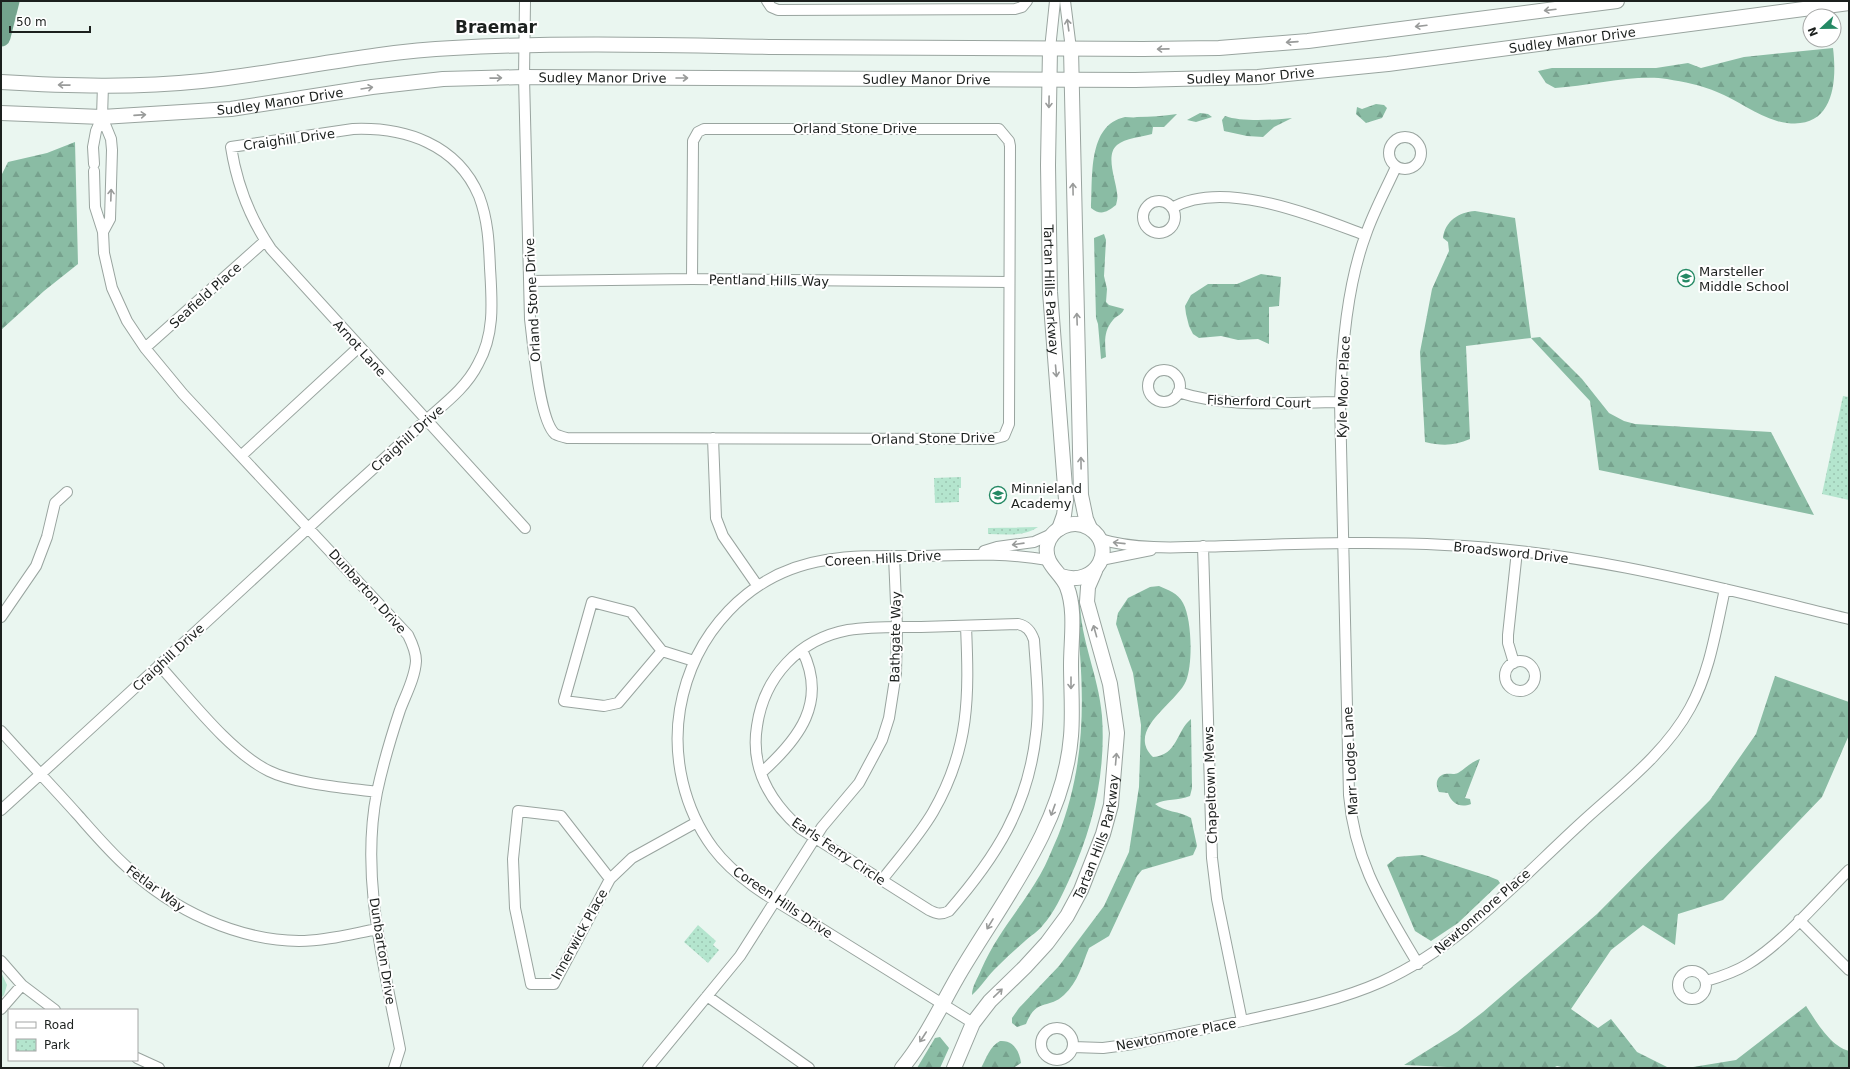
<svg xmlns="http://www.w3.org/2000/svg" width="1850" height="1069" font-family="'DejaVu Sans',sans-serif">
  <defs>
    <pattern id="forest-firs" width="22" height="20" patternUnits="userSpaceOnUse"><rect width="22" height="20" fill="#8abca4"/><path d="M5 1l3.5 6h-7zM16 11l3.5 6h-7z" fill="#76a18d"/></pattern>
    <pattern id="park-dots" width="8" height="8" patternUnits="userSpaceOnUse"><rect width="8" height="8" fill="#b4e5ce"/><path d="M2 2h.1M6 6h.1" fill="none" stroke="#9ac4b0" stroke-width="1.8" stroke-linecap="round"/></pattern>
  </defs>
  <rect width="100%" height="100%" fill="#eaf6f0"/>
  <path fill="#b4e5ce" d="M1 972 7 985 4 995 1 998Z"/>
  <path fill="url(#forest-firs)" d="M1833 48C1838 88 1831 135 1777 121 1756 115 1737 100 1717 92 1701 85 1684 82 1667 79 1635 74 1589 86 1555 88L1546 83 1538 71 1552 68H1656L1688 63 1701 68 1744 57Z
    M1376 104 1384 105 1387 108 1382 118 1366 123 1356 114 1357 107 1362 109Z
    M1200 113 1208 114 1212 117 1196 122 1187 120Z
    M1177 114 1164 127H1153L1152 134C1142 137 1125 138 1117 145 1105 155 1116 180 1117 193 1118 197 1117 201 1116 205 1107 212 1101 216 1091 208 1093 178 1087 125 1125 117 1129 117 1134 118 1137 117 1151 117 1164 116 1177 114Z
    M1225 116C1241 122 1274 120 1292 118L1274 127 1263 137 1247 136 1224 131 1222 120Z
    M75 142 78 264 44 291 1 330V176L8 162 47 153Z
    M1475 211 1515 218 1531 338 1540 337 1582 379 1609 413 1624 421 1635 424 1771 432 1814 515 1599 470 1590 401 1531 338 1466 346 1470 439C1454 446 1442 446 1425 442L1420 352 1432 289 1449 251 1448 242 1443 238C1445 221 1459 212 1475 211Z
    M1104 234 1106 240 1104 276 1107 289 1106 302 1109 305 1124 309C1122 315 1117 315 1113 320 1103 331 1105 344 1106 357L1101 359 1098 324 1096 318 1094 238Z
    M1261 274 1281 277 1279 306 1269 307V344L1258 339 1238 340 1221 336 1199 338 1193 334 1189 326 1186 314 1185 306 1191 295 1208 284H1237Z
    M1159 586C1168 590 1178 593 1183 603 1192 619 1193 664 1186 681 1177 703 1125 730 1153 757 1178 755 1176 731 1191 719L1192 788 1190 796C1178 801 1166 798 1155 804 1164 812 1180 811 1191 818L1197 846 1193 855 1142 870 1137 876 1109 936 1089 948C1082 965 1078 982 1064 995 1048 1010 1037 997 1026 1024L1017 1027 1012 1023V1018L1019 1008 1059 966 1104 906 1129 852 1139 787 1141 725 1133 673 1116 624 1118 613 1128 598 1150 587Z
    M1075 600H1080C1080 640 1099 676 1102 716 1106 773 1093 828 1069 880 1062 895 1054 913 1043 925 1038 932 1031 935 1025 941 1016 949 1007 957 998 966 988 975 982 986 972 995 972 986 978 978 981 970 997 933 1021 908 1040 875 1047 863 1052 849 1058 836 1089 757 1084 683 1075 600Z
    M1775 676 1849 702V735L1822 797 1723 900 1678 914 1675 945 1643 925 1611 950 1571 1009 1598 1028 1611 1019 1637 1052 1669 1068H1566L1557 1066 1553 1068H1469L1404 1065 1457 1032 1483 1012 1597 914 1710 800 1756 734Z
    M1480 759 1465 798 1470 799 1471 804C1460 808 1452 804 1448 793L1439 792C1435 785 1436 776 1445 774 1450 773 1453 775 1458 773 1466 768 1471 762 1480 759Z
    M1422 855 1488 876 1498 880 1500 883 1458 923 1431 941 1415 931 1387 865 1397 857Z
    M1806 1006C1816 1021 1830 1046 1849 1051V1068H1687L1736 1060Z
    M940 1037 949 1048 940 1068H917L935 1038Z
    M1000 1041C1013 1040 1019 1050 1021 1063L1013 1068H981C986 1059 990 1046 1000 1041Z"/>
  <path fill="url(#park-dots)" d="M1843 396 1849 397V500L1822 494Z
    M961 477V488H959V502L935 503 934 478Z
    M1038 527C1024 537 1005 534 988 534V528Z
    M698 925 716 941 713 945 719 950 708 963 684 942Z"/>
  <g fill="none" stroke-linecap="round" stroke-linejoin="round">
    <path stroke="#73a38d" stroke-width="19" d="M1 37 10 1"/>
    <g stroke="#99a49f" stroke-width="12">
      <path id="street" d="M525 1 524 77 530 319C533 342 539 420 555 434 559 436 563 437 567 438L993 439 1004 436 1009 424 1010 146 1009 141 999 129H704L698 132 693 141 692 279
        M767 1 771 7 778 10 1015 9 1022 7 1027 1
        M1065 1 1071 49
        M1050 49 1055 1
        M102 117 111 139 112 150 110 219 103 232
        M1389 153a16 16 0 1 1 32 0a16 16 0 1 1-32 0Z
        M94 164 93 147 96 131 102 117 103 85
        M1396 167C1386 189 1374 211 1366 234 1347 285 1342 348 1340 402L1349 795C1355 864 1384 906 1418 964
        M94 171 95 207 103 232 104 253 112 288 127 321 145 348 183 394 408 635C412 643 416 652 416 661 415 678 406 694 400 710 391 737 383 764 377 792 360 877 384 965 400 1049L394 1068
        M1143 217a16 16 0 1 1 32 0a16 16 0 1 1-32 0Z
        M1172 208C1223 178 1314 216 1365 235
        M529 281 692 279 1009 282
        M145 348 265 241
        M1148 386a16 16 0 1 1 32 0a16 16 0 1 1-32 0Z
        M1178 392C1230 409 1287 402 1340 402
        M713 438 716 518 723 536 757 585
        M242 455 359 347
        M1100 539C1139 551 1187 547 1228 546 1301 544 1373 541 1445 545 1583 551 1716 587 1849 619
        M1203 546 1212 858 1217 899 1242 1021
        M984 551 997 547 1034 542 1054 533
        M1101 560 1151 550
        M1 617 36 566 47 537 55 503 67 492
        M1018 624C1027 626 1031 631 1034 640 1036 670 1040 704 1036 734 1028 807 996 857 949 911 941 915 937 914 929 910L801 829C770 802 750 769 757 726 764 677 799 639 848 630 872 626 897 627 921 627 953 626 985 625 1018 624Z
        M662 651 618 703 604 706 564 701 592 602 631 612 662 651 694 661
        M1505 676a15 15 0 1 1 30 0a15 15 0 1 1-30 0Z
        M1514 663 1508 643V635L1517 551
        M159 665C189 698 230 752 269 771 295 784 347 788 377 792
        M1 731C26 759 52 786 77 814 93 832 109 851 127 867 173 910 236 940 299 941 325 941 351 934 377 929
        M761 773C799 739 828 702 802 650
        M1 810C116 706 230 600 345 494 372 470 398 446 425 421 444 404 466 388 478 364 495 334 492 301 490 268 489 243 488 220 479 196 457 144 405 127 353 129L231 147C237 185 249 217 271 249L525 528
        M610 879 554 984H531L515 908 513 859 518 811 561 816 610 879 632 858 697 822
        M882 880C899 858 919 836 933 812 970 748 969 696 966 626
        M1799 920 1849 970
        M1 961 22 985 55 1010
        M1678 985a14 14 0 1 1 28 0a14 14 0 1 1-28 0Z
        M1706 981C1720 977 1735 972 1748 964 1784 942 1819 900 1849 870
        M707 996 809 1068
        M1 1009 22 985
        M973 1023C923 992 872 960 822 929 785 906 740 884 713 848 684 809 672 757 680 709 693 634 748 572 826 560 856 555 887 556 917 556 963 555 1003 552 1048 560
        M1041 1044a16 16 0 1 1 32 0a16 16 0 1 1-32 0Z
        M1073 1047 1103 1048 1133 1044C1171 1036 1209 1028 1247 1020 1292 1010 1338 1001 1381 982 1459 947 1518 881 1580 824 1619 788 1665 754 1690 708 1710 672 1716 629 1725 589
        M137 1058 159 1068
        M648 1068 740 956 822 827 859 783 882 740 889 718 896 673 897 627 894 556"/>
    </g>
    <g stroke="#99a49f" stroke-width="16">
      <g id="secondary">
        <path id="s1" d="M1050 49 1048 165 1050 292 1066 500 1064 515 1059 529"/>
        <path d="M1071 49 1081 495 1086 519 1090 528"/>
        <path d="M1 82C68 86 135 88 202 81 286 72 368 52 453 48 560 42 668 45 775 47 898 48 1021 48 1143 49L1219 48 1308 41 1617 1"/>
        <path id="s2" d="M1 113 102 117 231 109 372 87 443 79 524 77 1135 80 1258 77 1388 64 1849 3"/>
        <path d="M902 1068C926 1039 942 1003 961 971 1005 897 1064 824 1071 736 1073 713 1071 688 1071 665 1071 640 1076 610 1067 587 1061 572 1044 565 1047 546 1051 528 1073 518 1089 528 1118 546 1097 588 1061 576"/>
        <path id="s3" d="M954 1068 973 1023 990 1001 1025 967 1047 943 1067 916 1081 890 1103 834 1111 805 1117 733 1110 684 1087 602 1088 587 1095 571"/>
      </g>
    </g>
    <use href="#street" stroke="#fff" stroke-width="10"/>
    <use href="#secondary" stroke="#fff" stroke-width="14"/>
  </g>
  <defs><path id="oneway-shaft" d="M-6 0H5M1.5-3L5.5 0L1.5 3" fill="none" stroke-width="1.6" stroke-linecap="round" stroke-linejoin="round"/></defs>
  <g stroke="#999b9a">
    <use href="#oneway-shaft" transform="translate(1550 10) rotate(173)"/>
    <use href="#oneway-shaft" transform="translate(1068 25) rotate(-98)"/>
    <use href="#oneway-shaft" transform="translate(1421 26) rotate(173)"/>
    <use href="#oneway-shaft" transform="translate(1292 42) rotate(176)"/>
    <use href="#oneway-shaft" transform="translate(1163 49) rotate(179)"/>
    <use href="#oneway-shaft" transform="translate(496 78) rotate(-1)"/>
    <use href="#oneway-shaft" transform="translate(682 78)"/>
    <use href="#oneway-shaft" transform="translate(64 85) rotate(-179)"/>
    <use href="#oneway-shaft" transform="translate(367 88) rotate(-9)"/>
    <use href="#oneway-shaft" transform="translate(1049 102) rotate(91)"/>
    <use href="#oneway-shaft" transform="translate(140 115) rotate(-4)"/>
    <use href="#oneway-shaft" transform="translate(1073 189) rotate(-91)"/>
    <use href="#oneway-shaft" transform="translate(111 195) rotate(-88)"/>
    <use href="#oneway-shaft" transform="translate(1077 319) rotate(-92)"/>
    <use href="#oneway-shaft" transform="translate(1056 371) rotate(85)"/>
    <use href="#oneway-shaft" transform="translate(1081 463) rotate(-91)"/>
    <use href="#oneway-shaft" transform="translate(1119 543) rotate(-174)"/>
    <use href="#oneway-shaft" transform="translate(1018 544) rotate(172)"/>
    <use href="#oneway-shaft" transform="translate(1095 631) rotate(-106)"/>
    <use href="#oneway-shaft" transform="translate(1071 683) rotate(90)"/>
    <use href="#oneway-shaft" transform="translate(1116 759) rotate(-85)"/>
    <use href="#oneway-shaft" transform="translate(1053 810) rotate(110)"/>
    <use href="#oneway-shaft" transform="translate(990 924) rotate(121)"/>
    <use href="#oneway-shaft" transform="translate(998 993) rotate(-44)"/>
    <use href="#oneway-shaft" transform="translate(923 1037) rotate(123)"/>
  </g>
  <defs>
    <g id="school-ring" transform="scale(0.9)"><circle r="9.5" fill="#fff" stroke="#248964" stroke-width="1.5"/><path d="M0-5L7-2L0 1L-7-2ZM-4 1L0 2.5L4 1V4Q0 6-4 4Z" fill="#248964"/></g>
  </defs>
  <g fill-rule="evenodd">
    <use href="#school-ring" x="1686" y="278"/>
    <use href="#school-ring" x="998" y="495"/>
  </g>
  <g text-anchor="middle" stroke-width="4" stroke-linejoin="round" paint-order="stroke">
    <g font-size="13" fill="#1c201e" stroke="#fff">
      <text dy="5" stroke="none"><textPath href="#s2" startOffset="1576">Sudley Manor Drive</textPath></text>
      <text dy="5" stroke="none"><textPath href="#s2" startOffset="1252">Sudley Manor Drive</textPath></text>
      <text dy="5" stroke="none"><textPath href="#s2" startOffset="604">Sudley Manor Drive</textPath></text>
      <text dy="5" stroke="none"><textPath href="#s2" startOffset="928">Sudley Manor Drive</textPath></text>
      <text dy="5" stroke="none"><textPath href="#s2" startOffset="280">Sudley Manor Drive</textPath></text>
      <text x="855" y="133">Orland Stone Drive</text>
      <text transform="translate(289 139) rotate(-8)" y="5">Craighill Drive</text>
      <text transform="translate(769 280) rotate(1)" y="5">Pentland Hills Way</text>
      <text dy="5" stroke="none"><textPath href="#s1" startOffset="241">Tartan Hills Parkway</textPath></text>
      <text transform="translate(205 295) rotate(-42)" y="5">Seafield Place</text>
      <text transform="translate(532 300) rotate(-93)" y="5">Orland Stone Drive</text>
      <text transform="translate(360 348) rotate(48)" y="5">Arnot Lane</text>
      <text transform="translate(1343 387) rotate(-88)" y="5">Kyle Moor Place</text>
      <text transform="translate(1259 401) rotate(2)" y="5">Fisherford Court</text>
      <text transform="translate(407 438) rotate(-42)" y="5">Craighill Drive</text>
      <text transform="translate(933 438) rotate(-1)" y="5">Orland Stone Drive</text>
      <text transform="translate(1511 552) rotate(6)" y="5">Broadsword Drive</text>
      <text transform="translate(883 558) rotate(-3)" y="5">Coreen Hills Drive</text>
      <text transform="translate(368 591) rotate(48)" y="5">Dunbarton Drive</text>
      <text transform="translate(895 637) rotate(-89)" y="5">Bathgate Way</text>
      <text transform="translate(168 657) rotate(-43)" y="5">Craighill Drive</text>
      <text transform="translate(1350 761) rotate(-93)" y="5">Marr Lodge Lane</text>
      <text transform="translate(1210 785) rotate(-92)" y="5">Chapeltown Mews</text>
      <text dy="5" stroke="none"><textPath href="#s3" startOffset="277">Tartan Hills Parkway</textPath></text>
      <text transform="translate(839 851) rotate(34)" y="5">Earls Ferry Circle</text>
      <text transform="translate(156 888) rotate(36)" y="5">Fetlar Way</text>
      <text transform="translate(783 902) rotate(34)" y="5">Coreen Hills Drive</text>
      <text transform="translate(1482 911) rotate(-41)" y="5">Newtonmore Place</text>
      <text transform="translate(579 934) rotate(-61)" y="5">Innerwick Place</text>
      <text transform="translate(383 951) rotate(81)" y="5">Dunbarton Drive</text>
      <text transform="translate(1176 1034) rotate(-11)" y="5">Newtonmore Place</text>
    </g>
    <g font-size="13" fill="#1c201e" stroke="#fff" text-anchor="start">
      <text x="1699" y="276">Marsteller<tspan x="1699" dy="15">Middle School</tspan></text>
      <text x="1011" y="493">Minnieland<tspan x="1011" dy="15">Academy</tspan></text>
    </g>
    <g font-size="17" font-weight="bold" fill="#1c201e" stroke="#fff">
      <text x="496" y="33">Braemar</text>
    </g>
  </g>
  <rect width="1850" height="1069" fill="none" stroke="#1c201e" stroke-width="4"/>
  <rect x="8" y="1009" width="130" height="52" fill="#ffffff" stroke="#a4a6a5"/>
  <rect x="16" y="1022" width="20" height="6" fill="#ffffff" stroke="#a4a6a5"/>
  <text x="44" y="1029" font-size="12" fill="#1c201e">Road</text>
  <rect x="16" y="1039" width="20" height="12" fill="url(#park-dots)" stroke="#a4a6a5"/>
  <text x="44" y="1049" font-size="12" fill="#1c201e">Park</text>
  <g transform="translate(1822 28) rotate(248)"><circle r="19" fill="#ffffff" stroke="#a4a6a5"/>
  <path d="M0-3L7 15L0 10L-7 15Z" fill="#248964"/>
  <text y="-6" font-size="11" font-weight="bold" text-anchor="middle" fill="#1c201e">N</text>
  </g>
  <path d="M10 26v6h80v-6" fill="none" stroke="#1c201e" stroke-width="2"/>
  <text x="16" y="26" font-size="12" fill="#1c201e" stroke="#ffffff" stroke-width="3" paint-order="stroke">50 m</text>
</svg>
